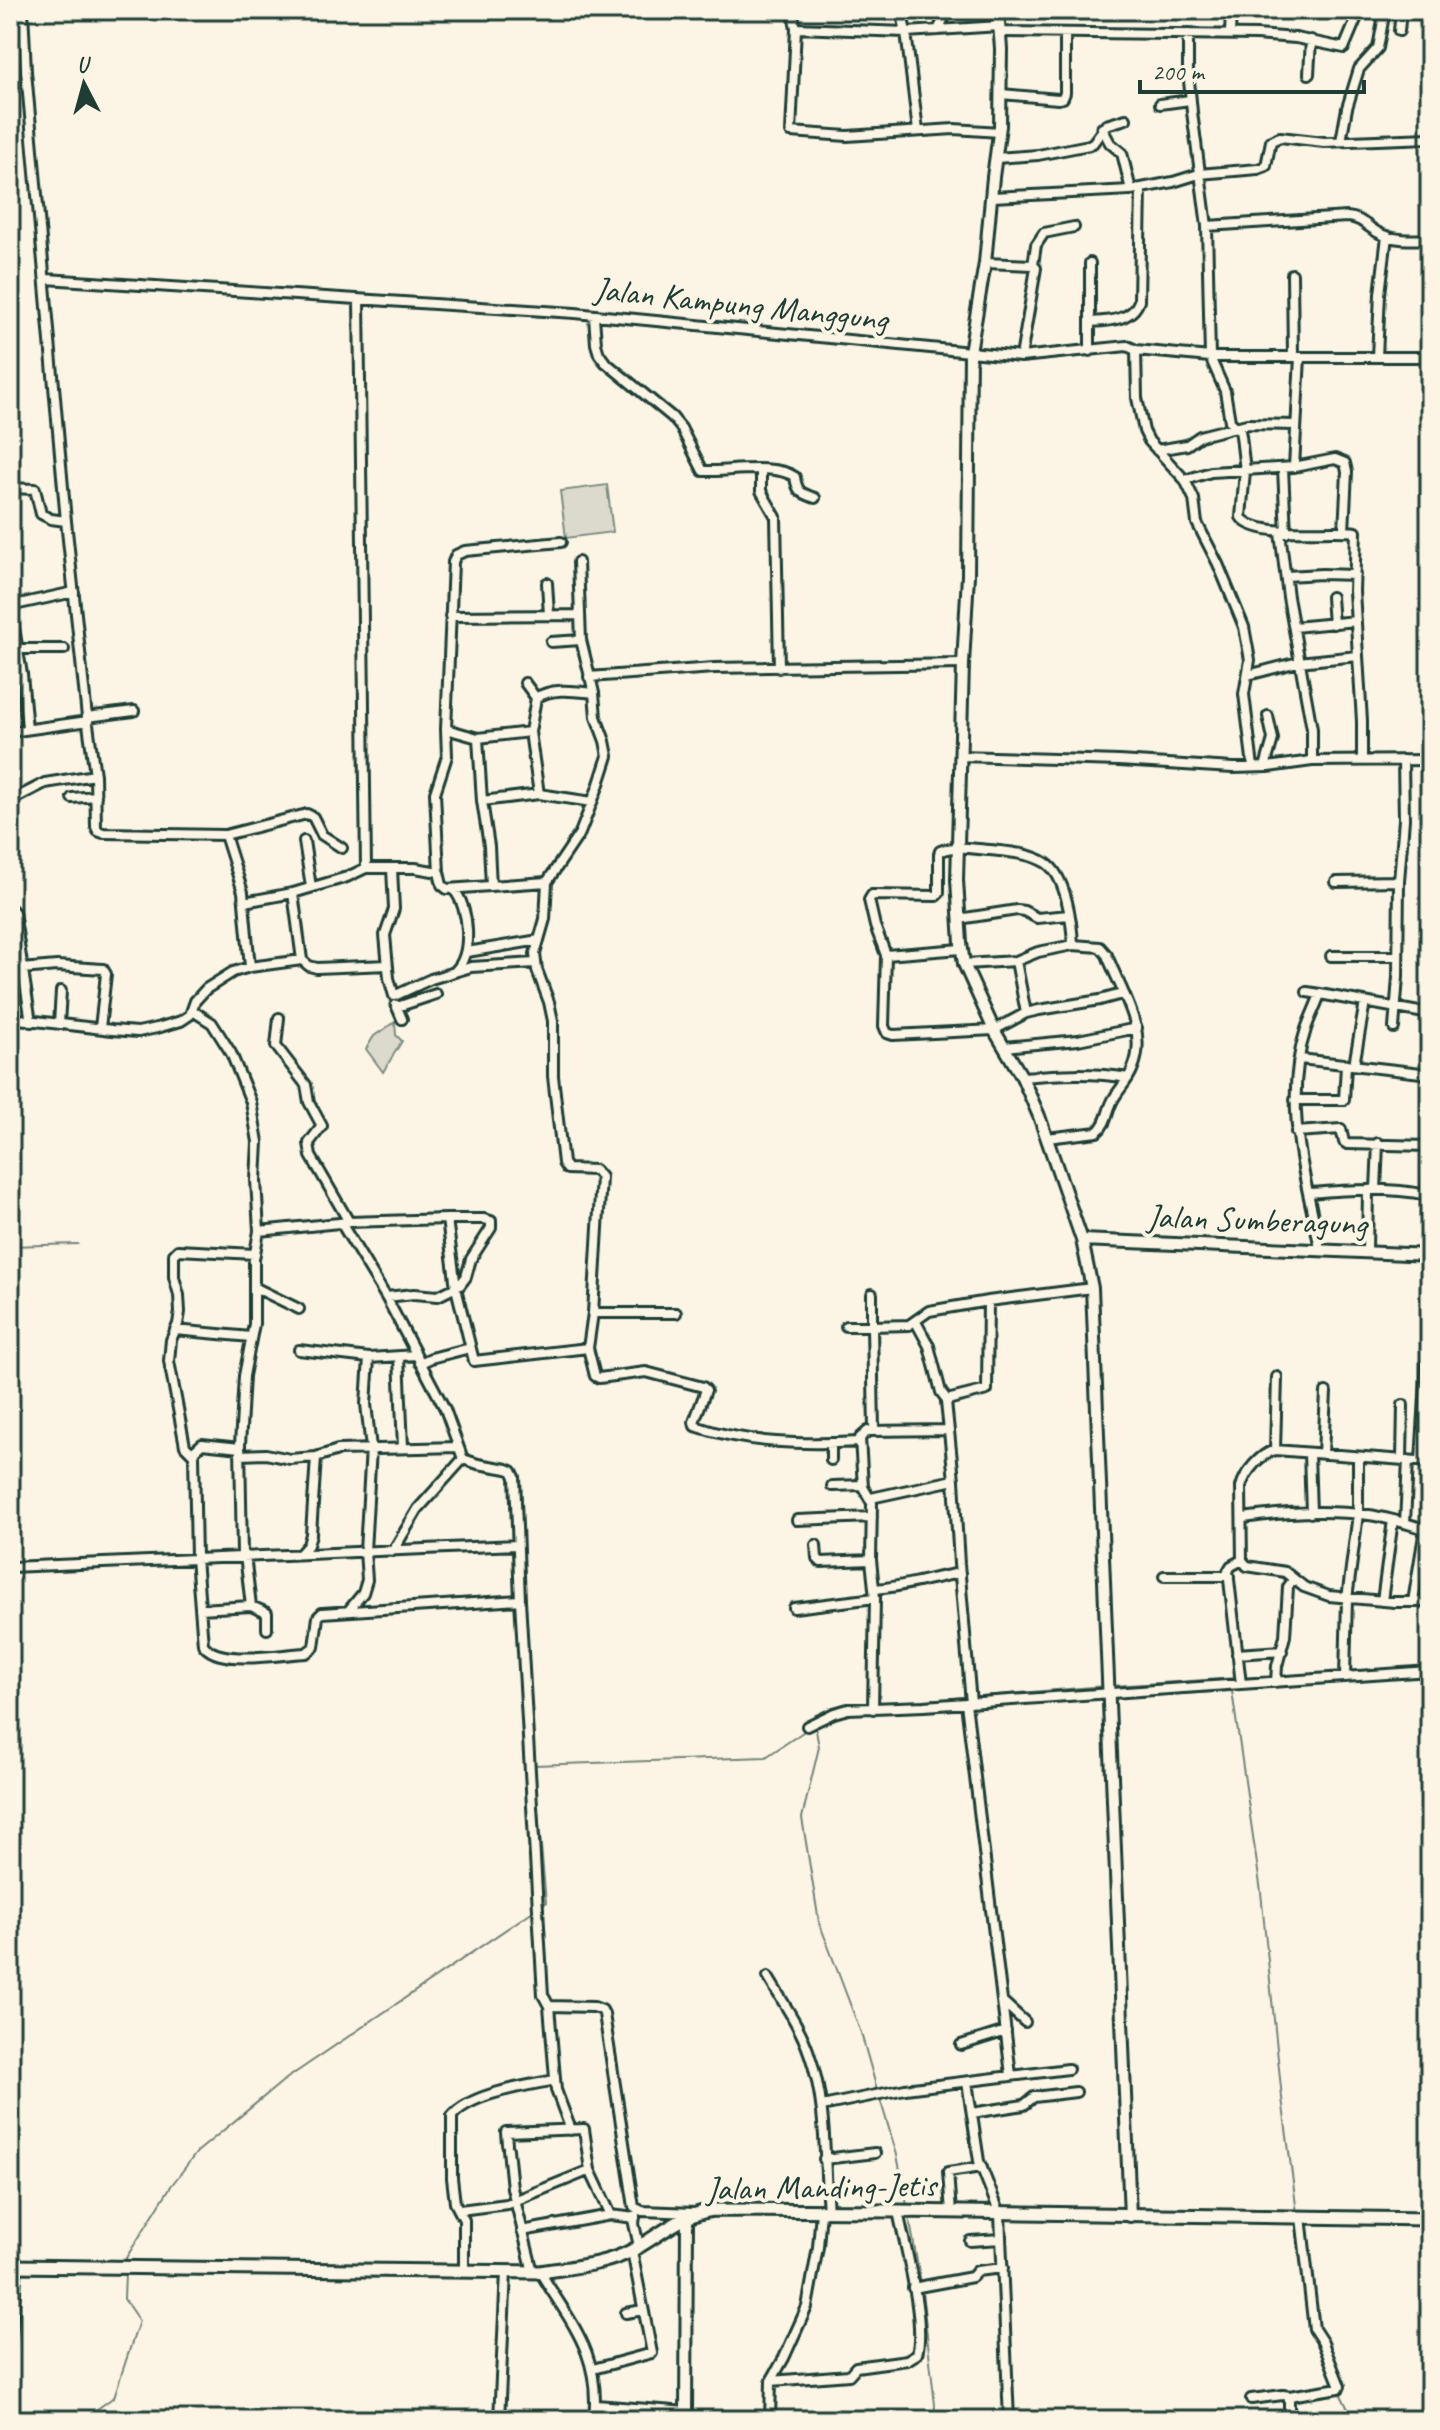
<svg xmlns="http://www.w3.org/2000/svg" width="1440" height="2430" font-family="Caveat,sans-serif">
  <rect width="100%" height="100%" fill="#fcf5e5"/>
  <filter id="ink" filterUnits="userSpaceOnUse"><feTurbulence type="fractalNoise" baseFrequency=".0125" numOctaves="2"/><feDisplacementMap in="SourceGraphic" scale="16" xChannelSelector="R" yChannelSelector="G"/><feConvolveMatrix kernelMatrix="1 2 1 2 8 2 1 2 1" color-interpolation-filters="sRGB"/></filter>
  <g filter="url(#ink)">
    <path fill="#dcdacc" stroke="#7e8c80" stroke-width="2" d="M607 485 613 532 566 538 560 491Z
      M395 1022 396 1035 402 1041 383 1072 366 1049 374 1036Z"/>
    <g fill="none" stroke-linecap="round" stroke-linejoin="round">
      <path stroke="#758479" stroke-width="2" d="M10 1246 78 1244
        M1347 1672 1421 1668
        M1279 1676 1341 1672
        M1244 1678 1273 1676
        M1112 1686 1237 1678
        M1148 1696 1232 1691 1261 1892 1282 2098 1297 2213
        M972 1697 1105 1686
        M876 1704 966 1697
        M815 1725 819 1747 802 1818 819 1922 861 2033 878 2093
        M542 1906 546 1903 534 1765 766 1757 809 1728
        M880 2099 897 2155 907 2205
        M909 2216 921 2284
        M126 2263V2258L171 2186 197 2152 283 2081 536 1909
        M922 2291 935 2405 934 2420
        M1312 2334 1332 2375
        M1339 2391 1348 2409 1349 2420
        M82 2420 114 2397 139 2321 124 2299 125 2273"/>
      <g stroke="#1f3d34" stroke-width="14">
        <path id="minor" d="M23 10 26 71 66 521 87 717 95 775 96 827 98 831 103 833 225 835 307 814 313 817 322 835 342 848
          M792 10 796 28 791 132 847 136 954 129 1000 132
          M901 10 906 32 918 131
          M1396 10 1430 15
          M796 28 906 32 1000 26
          M10 29 23 27
          M938 30 948 10
          M1399 31 1401 11
          M1001 32 1256 35 1296 38 1344 48 1360 10
          M1188 34V70L1192 112 1207 226 1210 357 1225 391 1230 421 1240 431 1241 436 1245 471 1241 517C1255 539 1331 528 1356 532L1354 591 1362 721V760
          M1230 34 1231 10
          M1309 74 1311 40
          M1001 94 1058 99 1063 98 1065 93V34
          M1160 104 1190 100
          M1102 128 1110 143 1122 153 1131 190
          M1341 141 1347 108 1359 69 1378 48 1385 10
          M996 158 1038 155 1089 145 1093 143 1106 125 1126 119
          M992 197 1131 190 1173 182 1199 174 1258 169 1266 166 1271 141 1280 137 1324 142 1430 138
          M1207 226 1347 217C1361 218 1365 225 1377 232 1392 241 1413 240 1430 239
          M985 263 1033 265 1036 268 1021 357
          M1033 265 1036 245 1044 233 1074 227
          M1292 274 1293 357
          M46 279 575 313 1021 357 1127 346 1136 350 1210 357H1430
          M359 300 366 868
          M594 316 596 344 599 354 605 362 672 417 681 428 703 471C727 472 776 463 795 477 797 492 801 493 815 498
          M1090 322V263
          M1136 350 1137 398 1144 431 1149 441 1185 480 1194 499 1197 523 1218 564 1244 627 1250 660 1244 694 1253 767
          M1090 351V322C1108 321 1132 321 1139 301L1141 188
          M1300 357 1294 467 1335 459 1345 463 1347 472 1344 531
          M1377 357 1380 294 1387 236
          M1157 450 1187 445 1200 436 1247 424 1295 425
          M1283 468 1286 533
          M761 470V491L776 517 779 668
          M1185 480 1211 472 1294 467
          M10 488 35 489 41 514 51 519 66 521
          M1280 532 1288 597 1312 729V761
          M578 562 581 640
          M1286 576 1322 574 1355 575
          M547 583 549 615
          M1331 597 1333 624
          M10 605 22 674 27 729
          M10 606 74 592
          M450 616 580 615
          M1294 627 1356 621
          M551 642 581 640 594 693 596 717 605 741 608 756 598 787 580 833 547 882 545 919 535 954 537 970 549 1002 553 1021V1076L563 1163 567 1169 595 1170 601 1177 593 1313 588 1348 595 1376 599 1378 646 1372 703 1387 706 1390 694 1422 695 1426C747 1444 804 1445 859 1442
          M18 649H64
          M1248 675 1298 662 1358 656
          M10 676 22 674
          M589 677 714 668 963 664
          M525 683 536 698
          M87 717 134 711
          M446 729 478 738 482 801
          M10 732 88 721
          M478 738 530 732
          M960 756 1119 761 1233 768 1268 767 1312 761 1430 760
          M1265 767 1273 739 1268 716
          M539 794 530 732 536 698C552 687 575 691 594 693
          M72 798 96 796
          M10 801 45 783 95 775
          M225 835 243 892 250 967
          M304 841 311 887
          M392 868 394 909 385 935 389 978 394 996 431 979 471 967 535 963
          M439 872 435 793 447 756 446 729 453 562 456 555 465 551 561 542
          M1336 882 1399 881
          M491 886 489 846 482 801 539 794 592 802
          M454 890C469 907 473 953 456 970
          M244 902 293 893 347 877 366 868H415L439 872 442 885 447 889 547 882
          M10 908 14 912 31 1022
          M959 919 1017 910 1024 911 1037 918 1069 915
          M1073 945C1072 922 1066 876 1046 863 1030 853 1008 852 990 850 973 849 957 845 940 851L939 854V893L936 896 872 895 869 900 875 926 886 955 884 1026 887 1033 893 1035 994 1030 1026 1013 1039 1010 1100 1000 1122 994
          M467 952 539 940
          M886 955 961 949
          M1331 956H1397
          M302 960 309 966 317 968 387 965
          M1016 961 1026 1013
          M964 964 1016 961 1038 952 1073 945 1100 947 1107 955C1120 990 1149 1030 1133 1068 1129 1080 1119 1089 1113 1100 1107 1111 1107 1124 1097 1132L1047 1138
          M21 969 57 966 103 969 106 974 100 1028
          M1307 992 1320 994
          M396 1005 402 1019
          M397 1007 436 994
          M193 1011 212 1023 231 1053 251 1102 258 1142 256 1180 259 1231 254 1259V1324L244 1376 240 1445 242 1555
          M10 1018 112 1030 138 1032 157 1028 181 1021 190 1015 195 1001 206 989 233 972 250 967 302 960 293 893
          M279 1018 276 1046 306 1085 309 1102 322 1126 309 1143 311 1156 349 1222
          M59 1024 61 991
          M1394 1028 1398 977 1399 881 1404 819 1403 760
          M1004 1047 1078 1040 1137 1028
          M1300 1059 1430 1074
          M1354 1065 1365 1002
          M1022 1077C1059 1074 1092 1072 1128 1078
          M1295 1100H1344L1346 1065
          M1296 1132 1341 1129 1344 1142 1347 1144 1429 1146
          M1376 1190 1378 1143
          M1309 1193C1348 1190 1388 1187 1427 1195
          M341 1223 386 1297 445 1409 463 1459 478 1464 507 1469 512 1471 515 1477 520 1600 543 1995 549 2006 594 2007 602 2010 604 2014 634 2207 642 2211 695 2213
          M259 1231 349 1222 447 1219 456 1288 474 1361 588 1348
          M1320 1248C1305 1176 1282 1102 1306 1029 1310 1017 1316 1006 1320 994L1430 1014
          M1367 1252 1368 1190
          M255 1254 178 1250 174 1254V1277L179 1295 180 1312 178 1324 171 1340 169 1361 185 1446 194 1455 196 1558 203 1644C217 1667 281 1654 306 1653L314 1647 318 1617 322 1613 520 1600
          M1425 1255 1429 1144
          M256 1288 299 1309
          M386 1297 414 1294 438 1296 460 1285 466 1277 471 1259 491 1228V1221L484 1219H447
          M593 1313H676
          M916 1322 929 1346 941 1392 947 1400
          M846 1326H872V1294
          M175 1330 251 1337
          M299 1350 369 1358 416 1355
          M399 1357 403 1447
          M420 1363 431 1358 470 1348
          M874 1430 872 1326 909 1325 929 1311 988 1301
          M831 1443V1460
          M1275 1450 1277 1377
          M193 1452 202 1444 240 1448
          M1309 1453 1311 1513
          M1323 1454 1326 1392
          M240 1455 266 1454 290 1459 316 1457 338 1450 458 1447
          M1402 1460 1403 1405
          M1421 1461 1430 1318
          M1430 1462 1275 1450C1260 1454 1245 1472 1241 1487L1242 1560 1247 1566 1285 1572 1304 1587 1329 1596 1395 1602H1430
          M832 1486 863 1485
          M871 1498 954 1480
          M1243 1518C1284 1512 1328 1510 1369 1515 1390 1518 1410 1525 1430 1530
          M797 1520 872 1517
          M1405 1523 1408 1460
          M816 1545 817 1558 821 1562 871 1560
          M393 1551 418 1509 463 1459
          M300 1554 308 1545 311 1534 316 1457
          M245 1555 251 1606 267 1613V1629
          M10 1567 517 1545
          M1164 1576H1229
          M875 1589C904 1587 931 1578 960 1573
          M1382 1601 1393 1520
          M1413 1602 1425 1529
          M794 1608 875 1598
          M200 1609 251 1606
          M349 1610 363 1593 367 1580 365 1551 371 1448 366 1404 369 1358
          M1237 1654 1282 1651
          M1345 1676 1347 1599 1358 1514V1457
          M1276 1682 1277 1666 1285 1636 1288 1587 1293 1580
          M1241 1684 1228 1571 1231 1566 1242 1560
          M966 1703 1011 2075
          M971 1703 959 1564 954 1480 946 1402 951 1399 987 1390 988 1301 1092 1288
          M873 1709 875 1598 871 1560 872 1503 863 1487 860 1438 868 1431 948 1430
          M807 1726 834 1713 848 1709 924 1706 1430 1671
          M768 1977C782 2001 800 2026 809 2053 827 2103 824 2159 828 2212
          M1002 2001 1025 2022
          M549 2006 556 2090 571 2130
          M961 2045 1006 2031
          M967 2082 979 2161 1000 2214 1009 2420
          M822 2106 905 2089 1068 2069
          M972 2113 1024 2105 1034 2097 1076 2092
          M507 2144 506 2132 584 2129 590 2170 611 2215 635 2218
          M508 2149 512 2188 533 2272
          M824 2159 875 2153
          M460 2210 507 2204 590 2170
          M951 2212 948 2172 982 2167
          M635 2216 634 2224 639 2246
          M522 2231 611 2215
          M970 2241 1001 2239
          M464 2272V2220L455 2203 452 2178V2116C471 2093 526 2086 555 2080
          M540 2272C572 2325 601 2354 594 2420
          M913 2288 972 2277 977 2271 1003 2268
          M626 2313 643 2310
          M10 2350 17 2266
          M593 2369 652 2353 632 2251
          M771 2381 849 2375 856 2367 907 2360 917 2354C926 2321 905 2247 898 2211
          M1251 2399 1283 2395 1289 2396
          M596 2405 687 2412
          M499 2420 506 2272
          M770 2420 771 2381 784 2358 807 2307 818 2247 821 2211
          M1289 2420V2396L1339 2388 1340 2386 1323 2343 1314 2329 1301 2217"/>
      </g>
      <g stroke="#1f3d34" stroke-width="16">
        <path id="tertiary" d="M998 10 1001 49 1000 126 993 177 985 263 970 352 968 575 963 664 957 880 961 943 964 964 994 1030 1022 1077 1039 1116 1082 1240 1092 1288 1130 2216
          M1082 1240 1430 1255
          M686 2420 687 2218"/>
      </g>
      <g stroke="#1f3d34" stroke-width="17">
        <path id="secondary" d="M10 2266 540 2272C571 2267 606 2265 633 2250 659 2236 682 2214 713 2210L898 2211 1430 2219"/>
      </g>
      <use href="#minor" stroke="#fcf5e5" stroke-width="8"/>
      <use href="#tertiary" stroke="#fcf5e5" stroke-width="10"/>
      <use href="#secondary" stroke="#fcf5e5" stroke-width="11"/>
    </g>
  </g>
  <g text-anchor="middle" stroke-width="8" stroke-linejoin="round" paint-order="stroke">
    <g font-size="34" fill="#1f3d34" stroke="#fcf5e5">
      <text transform="translate(741 303) rotate(6)" y="12">Jalan Kampung Manggung</text>
      <text transform="translate(1257 1219) rotate(2)" y="12">Jalan Sumberagung</text>
      <text transform="translate(821 2186) rotate(-1)" y="12">Jalan Manding-Jetis</text>
    </g>
  </g>
  <rect width="1440" height="2430" fill="none" stroke="#fcf5e5" stroke-width="40"/>
  <rect x="20" y="20" width="1400" height="2390" fill="none" stroke="#1f3d34" stroke-width="3" filter="url(#ink)"/>
  <g transform="translate(84 84) rotate(354)" stroke="#fcf5e5" stroke-width="6" paint-order="stroke">
  <path d="M0-6L14 30L0 20L-14 30Z" fill="#1f3d34"/>
  <text y="-12" font-size="22" font-weight="bold" text-anchor="middle" fill="#1f3d34">U</text>
  </g>
  <path d="M1140 80v12h224v-12" fill="none" stroke="#1f3d34" stroke-width="4"/>
  <text x="1152" y="80" font-size="24" fill="#1f3d34" stroke="#fcf5e5" stroke-width="6" paint-order="stroke">200 m</text>
</svg>
